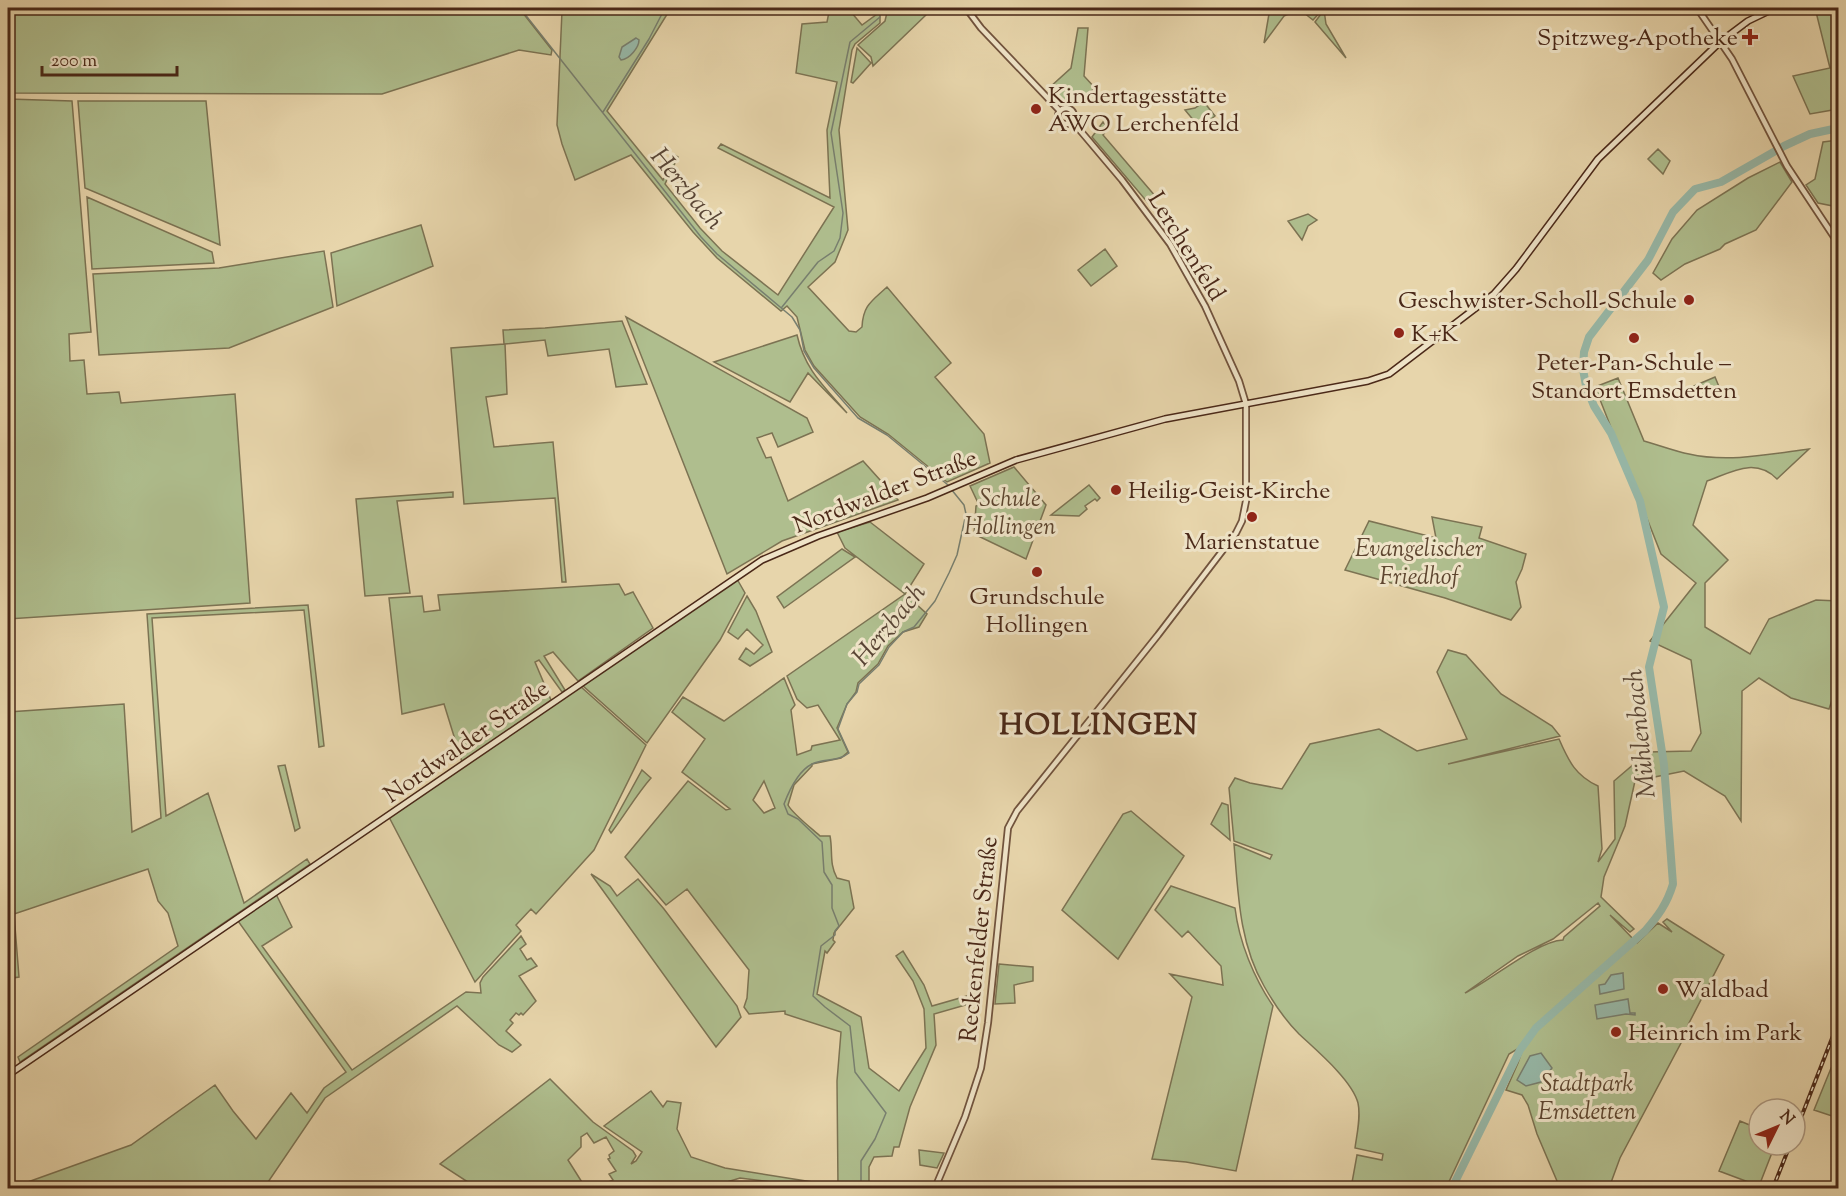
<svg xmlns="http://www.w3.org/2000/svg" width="1846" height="1196" font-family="'Sorts Mill Goudy',serif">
  <rect width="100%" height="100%" fill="#e7d5ab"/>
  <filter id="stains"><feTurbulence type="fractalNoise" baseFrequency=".00333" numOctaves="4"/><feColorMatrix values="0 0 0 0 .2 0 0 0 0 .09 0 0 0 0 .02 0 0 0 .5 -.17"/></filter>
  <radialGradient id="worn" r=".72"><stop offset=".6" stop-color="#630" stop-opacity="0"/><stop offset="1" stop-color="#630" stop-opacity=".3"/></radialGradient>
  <path fill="#afbe8e" stroke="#7c7353" stroke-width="1.5" fill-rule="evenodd" d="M8 8H519L552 50 551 55 519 50 382 94 8 93Z
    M626 8H671L607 111 663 180 675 155 678 157 665 184 700 228 722 251 778 295 834 207 718 148 721 144 830 198 827 130 837 82 796 73 802 24 827 22 829 12H851L862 25 880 12V23L855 44 852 50 839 130 848 230 835 262 808 287 849 331 856 332 862 327C863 305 872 301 887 287L951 363 935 377 984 434 990 463 947 482 888 434 860 417 814 366 805 350 797 317 787 306 781 311 717 258 693 232 631 155 575 180 562 144 557 125 562 11Z
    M888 8H914L927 14 873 66 871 57 858 45 885 21Z
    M1270 8H1324L1313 20 1299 9 1284 16 1264 43Z
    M1815 8H1838V109L1810 114 1793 76 1830 68Z
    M1324 10 1326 24 1346 58 1315 22Z
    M1078 28H1088L1084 76 1095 88 1085 96 1082 92 1076 96 1079 101H1064L1049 88 1071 68Z
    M857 48 871 63 853 83 851 82Z
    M8 99 72 101 91 332 69 334 70 361 84 360 87 394 119 392 121 403 235 394 250 603 8 619Z
    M78 101H206L220 245 85 188Z
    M1204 102 1215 116 1200 128 1185 110 1195 108Z
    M1103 122 1108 128 1103 135 1156 197 1149 204 1092 137Z
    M1838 140V207L1818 203 1806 185 1815 179 1823 142Z
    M1658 149 1670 161 1663 174 1648 159Z
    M1780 162 1792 182 1756 230 1725 244 1720 249 1685 264 1661 280 1653 273 1672 239 1697 210 1748 178Z
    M87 197 212 252 214 263 92 269Z
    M1308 214 1317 220 1308 226 1302 240 1288 221Z
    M421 225 433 266 337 306 331 253Z
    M1105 249 1117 266 1091 286 1078 270Z
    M324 251 333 307 229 348 99 355 93 274 219 268Z
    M626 317 807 418 813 432 778 447 772 433 757 438 766 458 771 457 788 501 863 461 898 500 782 541 727 574Z
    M622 321 647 384 616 387 609 349 548 356 545 340 505 344 507 394 486 397 494 447 553 442 566 582H562L555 498 464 504 451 348 504 344 503 330 545 328Z
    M797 335C805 370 824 386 847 413L808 373 790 402 714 362Z
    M1715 377 1720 389 1698 398 1694 386Z
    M1618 378 1644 441C1659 445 1674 451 1689 454 1728 463 1771 454 1809 449L1777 479C1755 457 1732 472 1707 481L1693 525 1728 560 1705 583V627L1750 654 1769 619 1816 600 1838 601V682L1829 709 1791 698 1759 678 1742 691 1741 821 1725 796 1684 771 1635 781 1625 826 1604 877 1601 897 1634 929 1630 932 1610 915 1637 943 1658 923 1672 932 1663 922 1667 919 1724 955 1688 1025 1690 1026 1620 1158 1609 1188H1560L1537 1134 1528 1105 1522 1095 1506 1090 1518 1063 1524 1045 1509 1054 1446 1188H1351L1357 1155 1382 1160 1383 1154 1355 1148C1357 1133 1361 1117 1358 1103 1352 1080 1316 1050 1299 1034 1286 1021 1273 1002 1264 986 1239 943 1238 892 1234 844L1270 859 1272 855 1234 841 1229 788 1235 778 1250 783 1282 789 1310 744 1379 729 1417 751 1467 739 1437 672 1448 650 1466 655 1501 694 1552 726 1560 736 1448 764 1559 739C1569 762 1576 776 1598 786L1602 849 1598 862 1615 839 1614 781 1648 752 1691 751 1701 733 1691 660 1650 641 1696 583 1661 554 1595 387ZM1598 903 1600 906 1564 937 1563 940C1537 941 1490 981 1465 993L1518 956 1553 939Z
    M1014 467 1046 505 1026 559 974 534 976 506 979 505 970 486Z
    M1089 485 1100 498 1097 501 1095 499 1085 506 1087 509 1079 516 1051 515Z
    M453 492V497L397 501 410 593 365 596 356 499Z
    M1432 517 1482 527 1479 538 1526 554 1522 569 1516 582 1521 607 1511 620 1445 598 1345 570 1369 521 1436 538Z
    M870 522 924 564 905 594 927 614 919 627 903 632 888 646 878 664 858 683 856 692 847 704 837 728 848 752 841 758 812 764V766L794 785 788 805C792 813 811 828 820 836H830C833 851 829 864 837 878L849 881 854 908 834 933 833 940 835 942 827 953 825 951 817 994 861 1017 869 1068 899 1091 926 1048 924 1009 913 981 896 956 903 951 924 985 932 1006 967 996 969 1004 934 1014 936 1045 910 1107 899 1147H894L892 1156 874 1157 869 1167V1188H817L740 1178 707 1188H600L599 1186 613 1180 609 1174 616 1171 608 1159 610 1158 609 1155 614 1151 606 1137 594 1143 587 1133 581 1137V1147L568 1160 585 1187 583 1188H477L440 1164 550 1079 593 1122 633 1151 636 1156 631 1164 636 1161 642 1152 604 1126 651 1091 663 1107 667 1101 681 1103 677 1129 691 1157 725 1168 838 1186 837 1081 841 1032 785 1014V1011L749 1014 744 1007 747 998 749 970 687 889 666 905 625 857 688 781 726 810 730 809 682 772 705 739 672 712 683 697 724 721 784 678 795 705 791 710 797 755 811 750 812 746 840 740 818 705 807 708 797 699 787 676 905 594 845 548 837 532ZM764 781 775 808 764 813 753 800Z
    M842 549 855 557 784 608 777 597Z
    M737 579 745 593 720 640 647 743 582 685Z
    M619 584 625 595 633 592 653 628 578 681 553 652 544 656 565 690 562 692 539 660 535 662 551 700 462 762 444 704 402 714 389 598 422 596 424 612 440 610 438 595Z
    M747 596 756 611 772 652 750 666 739 659 746 648 754 654 763 645 747 629 738 639 728 632Z
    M308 605 324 746 319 747 304 610 152 618 166 816 208 793 244 903 307 859 310 864 20 1062 18 1057 178 946 168 913 158 901 148 869 14 914 19 977 13 978V982H8V712L124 704 132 832 161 818 147 614Z
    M580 686 646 745 594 850 536 914 531 909 516 925 521 931 475 982 389 817Z
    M285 765 300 828 295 831 278 766Z
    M642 770 651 778C636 795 625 815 611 833L609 830Z
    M1222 803 1228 805 1230 840 1211 824Z
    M1131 811 1184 856 1118 959 1062 910 1123 814Z
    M591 874 610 886 617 896 638 879 664 909 737 1006 741 1017 716 1047Z
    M1171 886 1235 908C1239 942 1254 978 1273 1006L1236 1171 1186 1162 1152 1159 1192 997 1170 974 1223 985 1221 966 1188 931 1182 937 1155 910Z
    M276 894 292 927 262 946 352 1070 466 992 481 993 480 983 483 977 521 936 526 944 520 949 527 960 531 958 537 966 519 976 536 1001 523 1015 521 1013 519 1015 516 1013 510 1020 513 1023 506 1031 521 1045 512 1052 499 1045 457 1006 325 1098 264 1188H11L131 1145 215 1085 233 1111 256 1139 291 1093 307 1113 324 1088 346 1072 238 921Z
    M999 964 1033 967V981L1014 985 1015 1003 995 1004Z
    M1838 1051V1118L1814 1110Z
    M1759 1109V1145H1775L1759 1186 1719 1171 1740 1121 1752 1126Z
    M919 1150 944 1153 937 1168 920 1165Z"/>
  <path fill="#97b9a9" stroke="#787f6f" stroke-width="1.5" d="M636 38 639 40C639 47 630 59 621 60L619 57 622 47Z
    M1623 973 1624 989 1600 994 1599 985 1605 984 1611 975Z
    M1628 999 1630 1013H1635V1015L1626 1014 1597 1019 1595 1005Z
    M1541 1053 1552 1068 1541 1082 1526 1086 1517 1080 1530 1056Z"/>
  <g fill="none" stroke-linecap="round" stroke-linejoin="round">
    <path stroke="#787f6f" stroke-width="1.5" d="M520 8 701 237 717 254 792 317 800 330 804 351 814 368 858 418 887 435 948 485
      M603 112 649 39 665 8
      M782 307 818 262 834 251 840 238 843 213 831 133 850 42 880 17
      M861 1188V1161L875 1139 886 1113 855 1072 850 1026 825 1007 813 996 821 946 835 935V931L839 926 832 908V885L824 872 822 842 798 819 788 814 784 804C789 791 798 771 812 764 824 758 838 762 849 753L838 729 847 704 857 692 859 684 879 665 889 647 903 632 914 627 935 601 949 573 957 555 966 514 964 505 951 489"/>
    <path stroke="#97b9a9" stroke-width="8" d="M1452 1188 1520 1050 1536 1028 1645 931C1658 916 1667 904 1673 884L1664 765 1649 667 1664 607 1640 501 1611 433 1594 406 1586 386 1583 369 1584 352 1589 337 1648 260 1673 212 1695 189 1721 182 1784 146 1810 134 1838 128"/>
    <g stroke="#71533d" stroke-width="8">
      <path id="tertiary" d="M966 8 981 28 1060 111
        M1697 8 1732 59 1787 166 1838 243
        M1058 116a8 8 0 1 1 16 0a8 8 0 1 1-16 0Z
        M935 1188 965 1117 981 1068 988 1023 1008 828 1017 811 1158 635 1236 533 1242 521 1246 501V404L1239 381 1205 306 1170 244 1122 180 1073 122"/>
    </g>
    <g stroke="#4a2818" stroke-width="8">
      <path id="secondary" d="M8 1075 762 560 818 536 927 498 1016 460 1165 419 1368 381 1389 374 1494 294 1516 269 1598 159 1720 42 1748 21 1775 8"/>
    </g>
    <use href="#tertiary" stroke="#efe4c8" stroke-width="4.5"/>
    <use href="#secondary" stroke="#efe4c8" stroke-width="5"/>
    <g stroke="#4a2818" stroke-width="4">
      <path id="rail" d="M1795 1133 1838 1023
        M1773 1188 1790 1145"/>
    </g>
    <use href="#rail" stroke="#efe4c8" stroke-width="1.5" stroke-dasharray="4.5" stroke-linecap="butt"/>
  </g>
  <g fill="#8f2418" stroke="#efe4c8" stroke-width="2">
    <path d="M1747 28h6v6h6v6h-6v6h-6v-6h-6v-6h6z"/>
    <circle cx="1036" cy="109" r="6"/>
    <circle cx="1689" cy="300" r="6"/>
    <circle cx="1399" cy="333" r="6"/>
    <circle cx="1634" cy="338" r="6"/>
    <circle cx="1116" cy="490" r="6"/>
    <circle cx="1252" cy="517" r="6"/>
    <circle cx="1037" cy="572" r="6"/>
    <circle cx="1663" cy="989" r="6"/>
    <circle cx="1616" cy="1032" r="6"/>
  </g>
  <g text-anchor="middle" stroke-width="6" stroke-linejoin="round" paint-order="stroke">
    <g font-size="24" fill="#4a2818" stroke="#efe4c8" text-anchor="start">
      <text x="1738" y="45" text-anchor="end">Spitzweg-Apotheke</text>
      <text x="1048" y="103">Kindertagesstätte<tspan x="1048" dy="28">AWO Lerchenfeld</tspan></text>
      <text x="1677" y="308" text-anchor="end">Geschwister-Scholl-Schule</text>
      <text x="1411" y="341">K+K</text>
      <text x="1634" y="370" text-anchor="middle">Peter-Pan-Schule –<tspan x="1634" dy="28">Standort Emsdetten</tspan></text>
      <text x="1128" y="498">Heilig-Geist-Kirche</text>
      <text x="1252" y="549" text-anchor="middle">Marienstatue</text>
      <text x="1037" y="604" text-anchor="middle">Grundschule<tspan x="1037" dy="28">Hollingen</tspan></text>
      <text x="1675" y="997">Waldbad</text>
      <text x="1628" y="1040">Heinrich im Park</text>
    </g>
    <g font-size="24" fill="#4a2818" stroke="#efe4c8">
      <text transform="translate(1187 246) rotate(58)" y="8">Lerchenfeld</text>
      <text transform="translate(885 491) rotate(-21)" y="8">Nordwalder Straße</text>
      <text transform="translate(466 741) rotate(-35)" y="8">Nordwalder Straße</text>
      <text transform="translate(978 939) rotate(-84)" y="8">Reckenfelder Straße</text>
    </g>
    <g font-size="24" font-style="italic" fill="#5e4630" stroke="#efe4c8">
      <text x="1010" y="506">Schule<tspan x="1010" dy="28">Hollingen</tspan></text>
      <text x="1419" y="556">Evangelischer<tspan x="1419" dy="28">Friedhof</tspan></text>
      <text x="1587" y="1091">Stadtpark<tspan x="1587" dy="28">Emsdetten</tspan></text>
    </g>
    <g font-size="26" font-style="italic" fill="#594535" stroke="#efe4c8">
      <text transform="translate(688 188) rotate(50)" y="9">Herzbach</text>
      <text transform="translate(888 624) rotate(-50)" y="9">Herzbach</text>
      <text transform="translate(1639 734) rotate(-96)" y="9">Mühlenbach</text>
    </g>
    <g font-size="30" font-weight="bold" letter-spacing="1.5" fill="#4a2818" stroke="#efe4c8">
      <text x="1099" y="734">HOLLINGEN</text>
    </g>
  </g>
  <rect width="1846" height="1196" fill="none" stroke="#e7d5ab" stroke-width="30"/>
  <rect x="9" y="9" width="1828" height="1178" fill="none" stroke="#4a2818" stroke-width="3"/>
  <rect x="15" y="15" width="1816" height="1166" fill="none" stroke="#4a2818" stroke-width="1.5"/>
  <g transform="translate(1777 1127) rotate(47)"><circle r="28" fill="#efe4c8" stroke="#ad9982" stroke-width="1.5"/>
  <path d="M0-4.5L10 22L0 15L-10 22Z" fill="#8f2418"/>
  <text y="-9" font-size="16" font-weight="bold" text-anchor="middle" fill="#4a2818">N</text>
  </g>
  <path d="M42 66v9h135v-9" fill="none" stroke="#4a2818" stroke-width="3"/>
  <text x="51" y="66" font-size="18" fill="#4a2818" stroke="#efe4c8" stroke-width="4.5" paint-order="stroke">200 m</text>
  <rect width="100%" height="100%" filter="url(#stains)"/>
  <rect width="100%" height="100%" fill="url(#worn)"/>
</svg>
